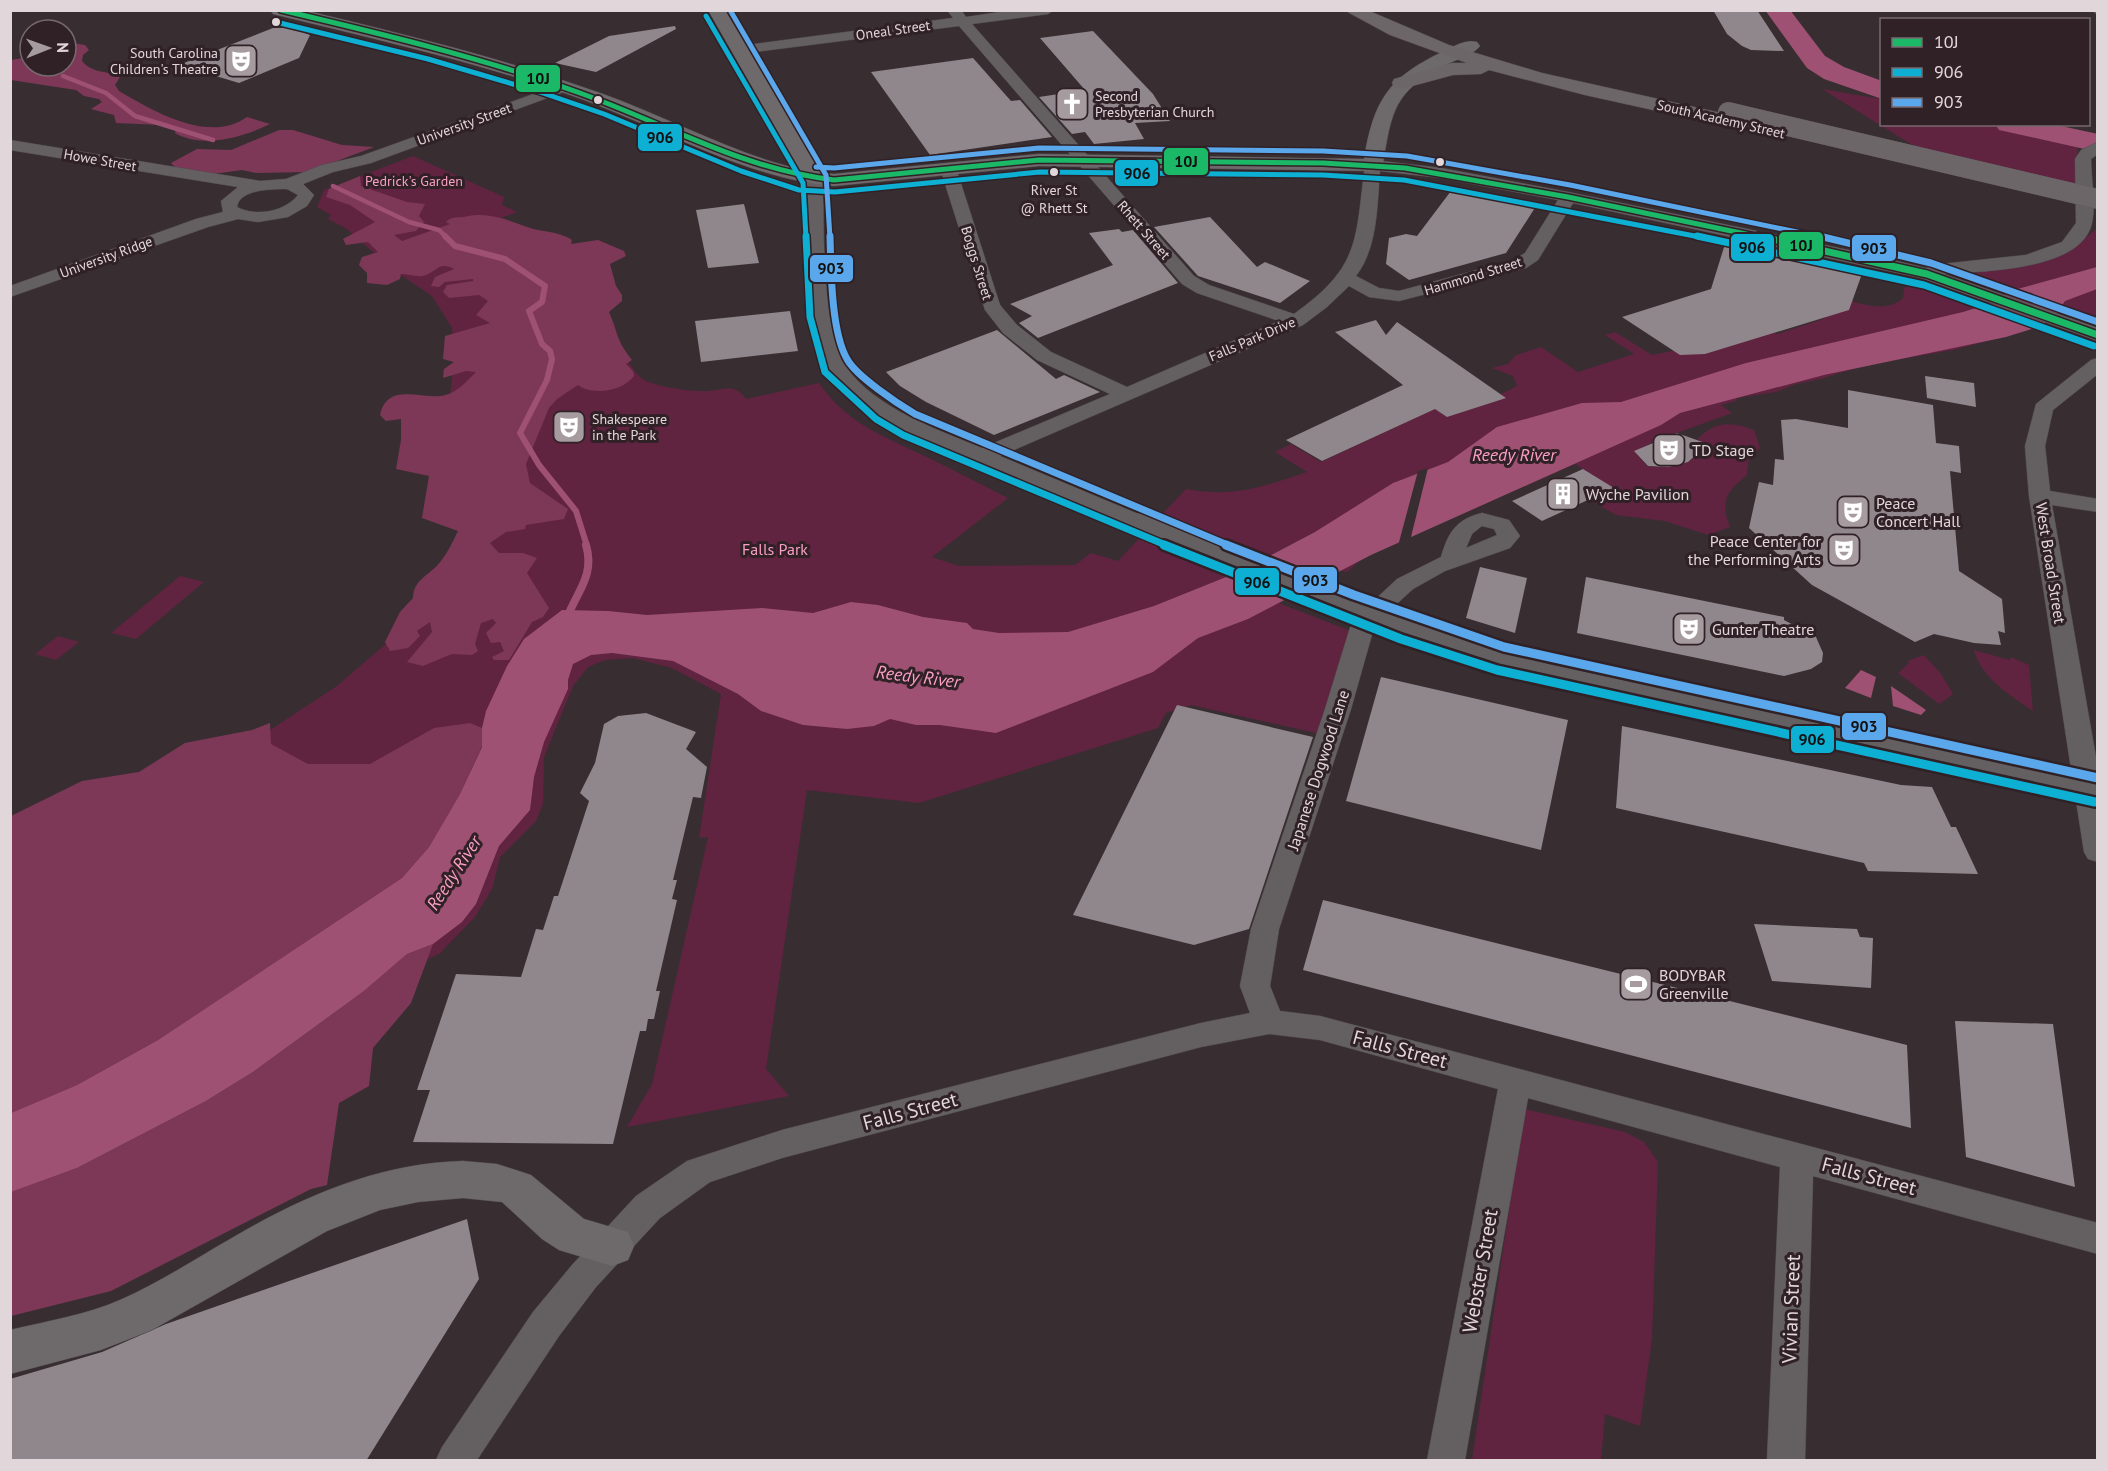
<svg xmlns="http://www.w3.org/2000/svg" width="2108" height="1471" font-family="'PT Sans',sans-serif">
  <rect width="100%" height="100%" fill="#382e32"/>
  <path fill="#602340" d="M1822 89 1881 99 1882 124 1988 125 2078 146 2075 187 1932 153 1909 143Z
    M413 156 504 197 502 205 517 212 498 219 614 323C618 341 626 363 640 377 651 387 693 392 709 391 725 390 734 383 746 399L819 383C848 425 886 437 929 458 955 471 981 484 1008 498L932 557 959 566 1075 565 1091 553 1118 561 1186 489C1235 498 1261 487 1307 472L1275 452 1291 444 1321 462 1417 417 1395 395H1499L1517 386 1513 376 1492 368 1508 364 1516 355 1541 347 1578 372 1634 354 1605 335 1615 332 1652 355 1771 331 1777 334 1823 319 1851 301C1867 306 1890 311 1903 298L1904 288 1914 283 2036 328 1953 350 1865 365 1821 379 1796 384 1776 392 1737 398 1736 401 1721 405 1732 413 1652 442 1636 453 1647 466C1667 468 1691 468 1701 448L1697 440C1713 421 1732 421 1754 430L1760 448 1749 458 1747 475C1726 492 1720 501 1730 527L1708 535 1665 521 1616 515 1591 501 1614 489 1575 464 1364 557 1347 572 1338 569 1268 599 1351 631 1325 735 1191 705 1166 713 1158 728 919 803 807 790 766 1069 789 1096 627 1127 652 1084 708 837 699 838 721 694 672 668 633 658 605 660 588 667 573 686 544 757 543 804 536 821 500 857 492 889 475 917 439 954 403 971 11 1205 10 901 337 686 433 603 483 518 448 420 454 354 452 328 432 296 392 269 347 229 328 219 331 215 317 207 324 190Z
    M2097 228V322L1966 275 2070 251Z
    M180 576 204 582 136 639 111 633Z
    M58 636 79 642 56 660 35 654Z
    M1974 650 2010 660 2011 657 2029 665 2033 711C2011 696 1981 678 1974 650Z
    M1924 655 1941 674 1953 694 1939 704 1898 673 1909 663 1907 661Z
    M1524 1109 1625 1132 1644 1142 1658 1162 1652 1339 1640 1426 1605 1414 1601 1460H1472Z"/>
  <path fill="#7e3857" d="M66 42 85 45 89 50 83 55 82 61C93 74 106 70 120 77L115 85 119 91C155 112 209 144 247 117L270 124C244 137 202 149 175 133L176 128 162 125 116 123 114 115 91 109 102 102 99 99 84 96 76 90 11 80V60L30 57V66H66Z
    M279 130H293L342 145 374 147 308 172 256 173 242 170 213 174 176 168 171 163 197 149 231 150Z
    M360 176 361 186 407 202 425 204 419 216 424 222 416 231 394 235 402 241 450 224 446 222C452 216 456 218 463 217 487 211 505 219 527 227 541 232 559 231 572 240L571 244 598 240 624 251 626 256 610 264 616 286 622 295V301L609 312C618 333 616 340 632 360L626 364 633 371 634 376C623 391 593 396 578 385L557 399 549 408 526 464 530 483 568 509 564 519 526 525 525 529 506 532 490 543 499 553H523L537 558 527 573 549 608 543 617 532 622 509 660H494L492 657 504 651 500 642 491 643 486 633 496 623 493 619 481 623 475 644 478 651 472 655 452 654 423 666 407 662 432 632 430 622 417 631 420 636 408 648 390 651 385 642 400 612 413 598C413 579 432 574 441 561 448 552 453 541 458 531L422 518 429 476 396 469 401 440V419L386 421 380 415C387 383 418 398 440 396 455 395 466 382 476 372L466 371 443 378 444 369 454 362 443 359 445 336 490 323 476 315 488 301 479 295 449 298 443 292 447 285 473 281V279L445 282 439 287 431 286 435 277 454 269C438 260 436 274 422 276 416 277 407 274 401 274L400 279 387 285 367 283V273L359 265 362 257 378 252 368 242 346 245 343 239 375 222 350 205 326 197 329 189Z
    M270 723 271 744 308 764H370L434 728 470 723 482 728V746L460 794 429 847 402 878 158 1040 77 1085 11 1113V816L82 781 139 772 185 743 252 730Z
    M433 944 411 1003 373 1048 369 1086 339 1103 327 1185 311 1189 111 1291 11 1316V1192L77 1168 206 1101 253 1072 364 991 407 954Z"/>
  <path fill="#9e5173" d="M2097 267V289L2065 301 2056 314 2041 326 2006 337 1824 375 1680 413 1661 425 1371 555 1248 619 1198 638 1153 672 996 733 940 725H916L890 719 874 726 847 729 803 725 761 711 738 694 673 661 612 653 591 655 573 664 568 680V689L544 742 534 777 530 810 499 846 476 904 462 922 433 944 407 954 364 991 253 1072 206 1101 77 1168 11 1192V1113L77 1085 158 1040 402 878 429 847 460 794 482 747V728L486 711 507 666 524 639 562 610 608 611 647 615 762 608 813 613 851 602 878 605 923 617 967 623 973 629 999 633 1068 632 1154 606 1241 571 1315 532 1393 483 1448 462 1497 427 1582 403 1621 402 1746 363 1963 312 1992 303 2010 291Z
    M1861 670 1876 677 1871 698 1845 688Z
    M1891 686 1926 710 1921 715 1893 706Z"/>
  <path fill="#382e32" d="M1428 468 1410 541 1398 546 1418 471Z"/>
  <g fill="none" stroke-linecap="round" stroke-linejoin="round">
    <path stroke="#9e5173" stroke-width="4.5" d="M63 76 106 93 135 116 213 140
      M333 186 409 222 439 230 447 238"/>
    <path stroke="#9e5173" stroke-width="6" d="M445 236 455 246 505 259 545 286 542 302 529 311 542 344 550 351 552 359 547 380 520 433 539 465 576 511 587 546"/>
    <path stroke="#9e5173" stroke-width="8" d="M567 618C577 591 595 576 586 545"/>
    <path fill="#9e5173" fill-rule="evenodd" d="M1765 10H1790L1825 56 1844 67 1882 81V99L1824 79 1807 68Z
      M1995 124H2052L2098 134V152L1999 130Z"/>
  </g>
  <path fill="#8f878b" d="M1713 10H1757L1784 51 1751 50 1742 46 1727 34Z
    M675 26 676 29 596 72 555 63 609 36Z
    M273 28H291L310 35 299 58 239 83 179 65Z
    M1093 31 1153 94 1170 121 1135 123 1144 139 1094 144 1085 132 1072 134 1039 97 1085 90 1040 38Z
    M973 58 1011 101 1020 100 1052 137 930 155 871 72Z
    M1454 187 1538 203 1506 253 1409 280 1386 264 1389 238 1406 234 1417 236Z
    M744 204 759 263 708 268 696 210Z
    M1210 217 1257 267 1265 262 1310 281 1280 303 1198 276 1154 227Z
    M1119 229 1122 232 1133 230 1178 283 1038 338 1019 323 1032 316 1010 304 1113 265 1089 233Z
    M1725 244 1863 271 1849 310 1705 354 1680 355 1622 317 1711 289Z
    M790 311 798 351 701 362 695 321Z
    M1376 320 1386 335 1397 322 1506 398 1447 417 1435 409 1322 461 1286 440 1403 385 1335 332Z
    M997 330 1056 379 1064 375 1100 392 994 435 926 402 900 386 886 372Z
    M1925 376 1974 383 1976 407 1927 398Z
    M1848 390 1933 405 1936 443 1959 446 1961 473 1950 471 1959 571 2002 599 2005 633 1998 631 2001 645 1974 643 1934 634 1915 642 1812 585 1749 528 1759 482 1773 485 1775 459 1784 460 1781 420 1796 419 1848 428Z
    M1677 433 1708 444 1688 462 1669 467 1648 466 1634 451Z
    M1583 469 1614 488 1542 521 1512 501Z
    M1480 567 1527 578 1515 633 1466 618Z
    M1586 577 1784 617V620L1816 637 1823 653 1822 662 1811 669 1784 676 1577 633Z
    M1381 677 1568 720 1541 850 1346 801Z
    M1177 705 1313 737 1249 929 1194 945 1073 915Z
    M646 713 696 732 686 749 707 767 701 798 693 797 673 880H677L672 899 677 900 656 991H660L654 1019H648L646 1031H640L613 1144 413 1142 430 1090H417L456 974 521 977 536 929 543 930 554 896H558L589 801 580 793 595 763 604 724 618 716Z
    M1622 726 1901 785 1932 787 1951 827H1956L1978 874 1868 871 1864 863 1616 808Z
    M1323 900 1907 1045 1911 1128 1303 970Z
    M1754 924 1857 929 1860 937 1873 938 1871 988 1772 981Z
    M1955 1021 2053 1024 2075 1187 1966 1157Z
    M467 1219 479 1279 366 1461H10V1379L102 1352 166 1324Z"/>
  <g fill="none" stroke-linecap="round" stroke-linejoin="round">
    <g stroke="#524a4d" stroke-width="1">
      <path id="minor" d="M947 10H961L966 17 1013 10H1054L1048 14 972 24 1194 276 1209 285 1294 314C1361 266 1355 241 1365 165L1373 160 1441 168 1568 192 1863 253 1926 268 1941 264 2026 255 2062 242 2076 223 2075 159 2081 150 2098 142V154L2091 159C2091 179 2096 204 2092 223 2082 271 1982 271 1944 274L2098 328V341L1921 278 1573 203 1538 260 1526 268 1399 301 1369 297 1349 286 1327 307 1303 325 1000 456 1148 518 1151 523 1148 528H1132C1089 509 1045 491 1002 472 946 448 841 416 820 352 803 301 807 232 807 179L815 174 823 179C824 225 821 331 846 367 875 408 938 430 982 448L1110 394 1037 360 1003 333 985 310 940 168 948 163 956 168 1000 305 1017 325 1051 352 1127 387 1279 321 1197 293 1182 284 959 26 739 54 732 50 739 46 953 18ZM1380 171 1441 178 1558 200 1525 253 1514 260 1399 291 1379 288 1356 276C1378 247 1377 206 1380 171Z
        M2091 10H2098V15Z
        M564 83 569 84 571 87 569 90 371 163 333 172 303 184 314 195 307 206 288 217 258 222 238 219 208 227 10 297V286L196 219 223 212 221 201 238 187 10 150V140L260 181 286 179 322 165 361 156ZM287 189 298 195C285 212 255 217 237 207 239 189 273 189 287 189Z
        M2098 358V374L2053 410 2045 446 2050 491 2098 499V512L2052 505 2098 769V862L2088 859 2084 852 2075 794 1545 679 1397 633 1393 628 1397 623 1405 620 1548 664 2072 775 2029 496 2025 446 2036 404 2091 360Z
        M1482 513 1509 520 1520 536 1510 548 1445 571 1413 589 1375 624 1351 709 1279 929 1270 986 1280 1011 1320 1016 2098 1223V1254L1813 1176 1805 1460H1767L1780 1167 1528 1098 1465 1460H1427L1498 1089 1320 1040 1269 1034 1201 1047 782 1158 710 1182 660 1218 596 1287 559 1336 477 1460H436L442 1447 533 1312 572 1265 636 1196 687 1161 782 1130 1201 1023 1250 1013 1240 986 1251 929 1325 709 1352 621 1397 579 1441 557C1448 533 1456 519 1482 513ZM1482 526 1494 529 1497 535 1466 548 1472 534Z"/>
    </g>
    <g stroke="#524a4d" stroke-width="1">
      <path id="major" d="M271 10H303C404 34 505 59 603 94 667 117 734 154 799 169L708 10H725L822 173 834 174 1039 154 1364 159C1374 100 1388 78 1442 52 1453 47 1465 39 1477 42L1480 46C1474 54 1461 58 1452 62 1396 89 1392 106 1383 165L1380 169 1373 171 1039 166 834 186C750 180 657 126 576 97 477 62 375 39 273 14Z
        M463 1161 497 1164 531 1175 584 1219 628 1232 634 1246 628 1260 612 1266 559 1250 542 1239 502 1202 463 1198 418 1202 380 1210 327 1231 152 1330 101 1350 10 1374V1330C47 1321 86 1315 120 1300 159 1283 195 1259 232 1238 303 1196 380 1163 463 1161Z"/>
    </g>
    <g stroke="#524a4d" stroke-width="1">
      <path id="highway" d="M1344 10H1367L1449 45 1542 73 1730 115 1740 121 1730 127 1585 95 1489 70 1481 74 1453 75 1401 89 1394 87 1392 83 1394 79 1452 63H1467L1390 35Z"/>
    </g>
    <use href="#minor" fill="#646061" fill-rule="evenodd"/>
    <use href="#major" fill="#6e6a6c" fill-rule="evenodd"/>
    <use href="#highway" fill="#6d6669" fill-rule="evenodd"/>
    <g stroke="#524a4d" stroke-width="21" stroke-linecap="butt">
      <path id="minor-bridge-far1" d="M1140 523 1199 546"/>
    </g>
    <g stroke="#524a4d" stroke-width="27" stroke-linecap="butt">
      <path id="minor-bridge" d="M1195 545 1405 628"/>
    </g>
    <g stroke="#524a4d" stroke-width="20" stroke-linecap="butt">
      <path id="highway-bridge" d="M1728 112 2098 199"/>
    </g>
    <use href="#minor-bridge-far1" stroke="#646061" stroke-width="20"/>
    <use href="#minor-bridge" stroke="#646061" stroke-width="26"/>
    <use href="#highway-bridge" stroke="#6d6669" stroke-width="20"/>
    <g stroke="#302127" stroke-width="8">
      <path id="bus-1-far1" d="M281 10C382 34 483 58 580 93 666 124 742 169 834 180L1039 160 1323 163 1405 168 1568 197 1765 238"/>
    </g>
    <g stroke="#302127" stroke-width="10">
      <path id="bus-1" d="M1758 236 1927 274 2098 335"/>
    </g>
    <g stroke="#302127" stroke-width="8">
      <path id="bus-2-far2" d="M706 16 803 183 806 238
        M276 22 428 59 540 92 604 114 741 171 799 190 835 192 1040 172 1323 175 1404 180 1705 238"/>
    </g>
    <g stroke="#302127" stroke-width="10">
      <path id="bus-2-far1" d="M806 236 810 317 825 372 876 419 903 435 1168 546
        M1697 236 1924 285 2094 346"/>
    </g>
    <g stroke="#302127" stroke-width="14">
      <path id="bus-2" d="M1164 545 1401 639 1497 670 2095 802"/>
    </g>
    <g stroke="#302127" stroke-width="8">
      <path id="bus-3-far2" d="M730 10 826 175 830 238
        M816 167 834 168 1039 148 1323 151 1407 156 1570 185 1826 238"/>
    </g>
    <g stroke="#302127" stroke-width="10">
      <path id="bus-3-far1" d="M830 236C831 269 831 331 847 359 856 376 898 404 915 414L1230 546
        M1819 236 1931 263 2098 322"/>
    </g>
    <g stroke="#302127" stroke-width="14">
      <path id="bus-3" d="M1226 545 1354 595 1504 647 2098 778"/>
    </g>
    <use href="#bus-1-far1" stroke="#1ab867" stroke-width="5"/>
    <use href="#bus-1" stroke="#1ab867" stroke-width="7"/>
    <use href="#bus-2-far2" stroke="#0dafd3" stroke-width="5"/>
    <use href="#bus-2-far1" stroke="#0dafd3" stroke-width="7"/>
    <use href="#bus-2" stroke="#0dafd3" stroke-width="9"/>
    <use href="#bus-3-far2" stroke="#5aa8eb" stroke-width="5"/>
    <use href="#bus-3-far1" stroke="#5aa8eb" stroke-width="7"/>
    <use href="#bus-3" stroke="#5aa8eb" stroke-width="9"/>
  </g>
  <defs>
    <g id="theatre-square" transform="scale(1.725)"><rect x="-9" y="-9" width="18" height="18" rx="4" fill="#a69b9f" stroke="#302127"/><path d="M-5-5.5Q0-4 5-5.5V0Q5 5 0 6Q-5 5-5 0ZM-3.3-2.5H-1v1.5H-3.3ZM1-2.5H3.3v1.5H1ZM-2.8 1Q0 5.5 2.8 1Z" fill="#fff"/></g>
    <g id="church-square" transform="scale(1.725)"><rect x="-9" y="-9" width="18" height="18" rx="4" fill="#a69b9f" stroke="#302127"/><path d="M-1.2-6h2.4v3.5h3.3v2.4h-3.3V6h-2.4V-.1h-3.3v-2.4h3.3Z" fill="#fff"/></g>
    <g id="building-square" transform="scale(1.725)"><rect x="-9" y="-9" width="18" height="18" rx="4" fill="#a69b9f" stroke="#302127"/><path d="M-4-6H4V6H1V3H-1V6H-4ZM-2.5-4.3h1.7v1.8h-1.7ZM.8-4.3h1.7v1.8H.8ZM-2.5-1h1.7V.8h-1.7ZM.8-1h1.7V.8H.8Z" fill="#fff"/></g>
    <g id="stadium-square" transform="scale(1.725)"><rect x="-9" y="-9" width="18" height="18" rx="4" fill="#a69b9f" stroke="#302127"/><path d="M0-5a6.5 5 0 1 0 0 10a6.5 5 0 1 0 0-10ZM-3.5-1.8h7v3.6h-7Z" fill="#fff"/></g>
  </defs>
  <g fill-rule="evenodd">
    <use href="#theatre-square" x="241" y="61"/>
    <use href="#church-square" x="1072" y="104"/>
    <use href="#theatre-square" x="569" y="427"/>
    <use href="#theatre-square" x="1669" y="450"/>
    <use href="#building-square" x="1563" y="494"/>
    <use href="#theatre-square" x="1853" y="512"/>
    <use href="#theatre-square" x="1844" y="550"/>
    <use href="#theatre-square" x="1689" y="629"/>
    <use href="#stadium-square" x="1636" y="984"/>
  </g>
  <g fill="#e1d6da" stroke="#302127" stroke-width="2">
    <circle cx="276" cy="22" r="5"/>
    <circle cx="598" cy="100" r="5"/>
    <circle cx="1440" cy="162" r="5"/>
    <circle cx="1054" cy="172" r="5"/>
  </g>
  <g text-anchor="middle" stroke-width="6" stroke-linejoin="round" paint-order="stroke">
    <g font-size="14" fill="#e1d6da" stroke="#302127">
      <text transform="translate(893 30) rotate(-8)" y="5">Oneal Street</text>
      <text transform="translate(1721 119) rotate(13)" y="5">South Academy Street</text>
      <text transform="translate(464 124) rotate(-20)" y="5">University Street</text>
      <text transform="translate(100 160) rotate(10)" y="5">Howe Street</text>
      <text transform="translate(1144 230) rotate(49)" y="5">Rhett Street</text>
      <text transform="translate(106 257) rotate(-20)" y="5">University Ridge</text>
      <text transform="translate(977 263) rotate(73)" y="5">Boggs Street</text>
      <text transform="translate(1473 276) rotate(-17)" y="5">Hammond Street</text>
      <text transform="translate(1252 339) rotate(-23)" y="5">Falls Park Drive</text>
    </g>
    <g font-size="14" fill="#e1d6da" stroke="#302127" text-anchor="start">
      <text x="218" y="58" text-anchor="end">South Carolina<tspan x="218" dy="16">Children's Theatre</tspan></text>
      <text x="1095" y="101">Second<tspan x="1095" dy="16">Presbyterian Church</tspan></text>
      <text x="592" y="424">Shakespeare<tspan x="592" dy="16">in the Park</tspan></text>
    </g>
    <g font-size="14" fill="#fb9fc4" stroke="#302127">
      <text x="414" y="186">Pedrick's Garden</text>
    </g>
    <g font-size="14" fill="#e1d6da" stroke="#302127">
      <text x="1054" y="195">River St<tspan x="1054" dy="18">@ Rhett St</tspan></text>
    </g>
    <g font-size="16" fill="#e1d6da" stroke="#302127" text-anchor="start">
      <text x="1692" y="456">TD Stage</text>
      <text x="1586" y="500">Wyche Pavilion</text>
      <text x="1876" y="509">Peace<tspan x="1876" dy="18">Concert Hall</tspan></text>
      <text x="1821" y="547" text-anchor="end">Peace Center for<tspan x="1821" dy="18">the Performing Arts</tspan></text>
      <text x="1712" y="635">Gunter Theatre</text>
      <text x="1659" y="981">BODYBAR<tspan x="1659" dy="18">Greenville</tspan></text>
    </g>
    <g font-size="16" fill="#fb9fc4" stroke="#302127">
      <text x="775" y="555">Falls Park</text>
    </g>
    <g font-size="16" fill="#e1d6da" stroke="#302127">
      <text transform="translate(2051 563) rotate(81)" y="6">West Broad Street</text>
      <text transform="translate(1318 770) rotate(-72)" y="6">Japanese Dogwood Lane</text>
    </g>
    <g font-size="18" font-style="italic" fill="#fb9fc4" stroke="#302127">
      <text x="1514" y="461">Reedy River</text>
      <text transform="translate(918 677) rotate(7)" y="6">Reedy River</text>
      <text transform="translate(454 873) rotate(-57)" y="6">Reedy River</text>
    </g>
    <g font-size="20" fill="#e1d6da" stroke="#302127">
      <text transform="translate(1400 1049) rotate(15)" y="7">Falls Street</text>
      <text transform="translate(910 1111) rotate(-15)" y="7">Falls Street</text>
      <text transform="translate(1869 1176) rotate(15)" y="7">Falls Street</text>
      <text transform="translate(1480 1271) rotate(-80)" y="7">Webster Street</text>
      <text transform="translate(1791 1309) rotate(-88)" y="7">Vivian Street</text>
    </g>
  </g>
  <g stroke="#302127" stroke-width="2">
    <rect x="515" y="64" width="46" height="29" rx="6" fill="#1ab867"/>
    <rect x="637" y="123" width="46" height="29" rx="6" fill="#0dafd3"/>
    <rect x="1163" y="147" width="46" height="29" rx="6" fill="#1ab867"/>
    <rect x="1114" y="159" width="45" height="28" rx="6" fill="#0dafd3"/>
    <rect x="1778" y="231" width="46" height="29" rx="6" fill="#1ab867"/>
    <rect x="1730" y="233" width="45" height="29" rx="6" fill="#0dafd3"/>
    <rect x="1851" y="234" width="46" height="28" rx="6" fill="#5aa8eb"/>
    <rect x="809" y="254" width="45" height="29" rx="6" fill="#5aa8eb"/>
    <rect x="1293" y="566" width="45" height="28" rx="6" fill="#5aa8eb"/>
    <rect x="1234" y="567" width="46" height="29" rx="6" fill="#0dafd3"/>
    <rect x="1841" y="712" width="46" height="29" rx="6" fill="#5aa8eb"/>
    <rect x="1790" y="725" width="45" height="29" rx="6" fill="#0dafd3"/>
  </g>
  <g font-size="16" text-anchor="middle" font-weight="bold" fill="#111">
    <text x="538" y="84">10J</text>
    <text x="660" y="143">906</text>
    <text x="1186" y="167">10J</text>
    <text x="1137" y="179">906</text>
    <text x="1801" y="251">10J</text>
    <text x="1752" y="253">906</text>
    <text x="1874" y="254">903</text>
    <text x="831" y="274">903</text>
    <text x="1315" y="586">903</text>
    <text x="1257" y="588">906</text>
    <text x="1864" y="732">903</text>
    <text x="1812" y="745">906</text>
  </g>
  <rect width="2108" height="1471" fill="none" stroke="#e1d6da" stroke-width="24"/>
  <rect x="1880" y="18" width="210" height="108" fill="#302127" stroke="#77696f" stroke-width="1.5"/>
  <rect x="1892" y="38" width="30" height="9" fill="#1ab867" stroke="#77696f" stroke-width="1.5"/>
  <text x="1934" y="48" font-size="18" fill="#e1d6da">10J</text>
  <rect x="1892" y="68" width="30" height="9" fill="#0dafd3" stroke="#77696f" stroke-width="1.5"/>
  <text x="1934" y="78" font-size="18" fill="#e1d6da">906</text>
  <rect x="1892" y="98" width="30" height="9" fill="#5aa8eb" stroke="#77696f" stroke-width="1.5"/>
  <text x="1934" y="108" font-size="18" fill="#e1d6da">903</text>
  <g transform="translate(48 48) rotate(89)"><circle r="28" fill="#302127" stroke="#77696f" stroke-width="1.5"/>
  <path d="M0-4.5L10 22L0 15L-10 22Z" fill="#a69b9f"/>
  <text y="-9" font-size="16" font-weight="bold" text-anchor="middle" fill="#e1d6da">N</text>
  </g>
</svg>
